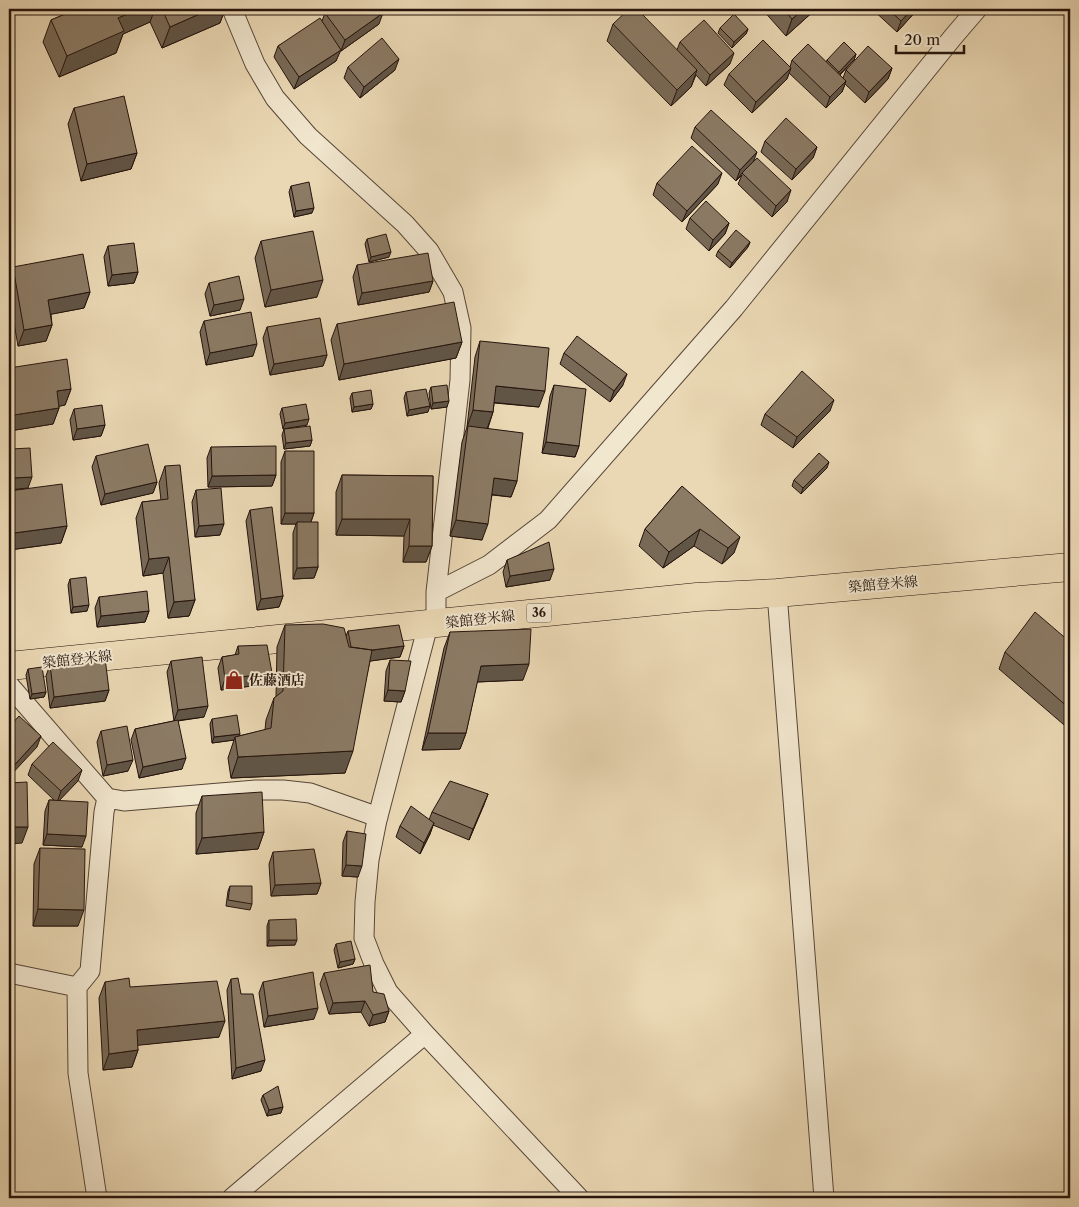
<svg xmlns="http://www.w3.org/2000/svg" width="1079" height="1207" font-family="'Libre Caslon Text','Noto Serif JP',serif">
  <rect width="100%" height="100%" fill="#ead8b4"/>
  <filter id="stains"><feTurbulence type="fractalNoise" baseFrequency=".004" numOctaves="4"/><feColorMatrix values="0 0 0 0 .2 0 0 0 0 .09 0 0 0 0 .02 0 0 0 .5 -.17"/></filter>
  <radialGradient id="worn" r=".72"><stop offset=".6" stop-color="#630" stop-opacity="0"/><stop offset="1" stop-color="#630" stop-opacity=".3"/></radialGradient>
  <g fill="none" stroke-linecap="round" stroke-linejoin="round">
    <g stroke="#564537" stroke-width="21">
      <path id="street" d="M232 9 255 64 275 98 308 136 405 224 429 251 453 292 461 328 460 380 436 592V624
        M436 592 489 565 548 520 734 308 953 37 977 9
        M777 593 824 1198
        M428 625 377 820 369 860 365 902 364 938 374 964 388 992 425 1034 579 1198
        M9 685 107 798 104 812 90 971 77 987
        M107 798 124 801 256 790H283L310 793 378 817
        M9 973 77 987 78 1073 97 1198
        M232 1198 425 1034"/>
    </g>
    <g stroke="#25140d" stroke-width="29">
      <path id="primary" d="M9 666 697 597 777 593 1070 567"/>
    </g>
    <use href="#street" stroke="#f1e6ce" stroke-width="19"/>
    <use href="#primary" stroke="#ead8b4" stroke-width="28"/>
  </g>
  <path fill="#786956" stroke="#25140d" d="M77 9H225L220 23 162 48 150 22 123 34 116 53 59 77 43 42 51 20Z
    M762 9H816L786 36Z
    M872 9H918L897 32Z
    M325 13 379 24 341 51 340 50 336 61 294 89 274 57 278 46 322 21Z
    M613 24 677 50 680 42 730 64 706 86 696 75 691 87 671 106 607 41Z
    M720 28 748 29 746 34 732 48 718 33Z
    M856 54 854 60 840 75 843 78 846 70 892 68 888 79 865 103 845 84 842 92 826 108 789 73 787 79 752 113 724 85 729 74 790 67 792 60 826 62 827 60Z
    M348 67 395 70 360 98 344 78Z
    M74 108 137 153 131 169 81 181 68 124Z
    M695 127 753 162 787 202 772 217 738 184 742 175 736 181 691 138Z
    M765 141 817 147 813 158 792 180 761 152Z
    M657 183 718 184 682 222 653 195Z
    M291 186 312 213 294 217 289 192Z
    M690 218 729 223 725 234 709 251 686 229Z
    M367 239 389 257 369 262 365 244Z
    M261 241 317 297 265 307 255 258Z
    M750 242 748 247 730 268 716 256 718 251Z
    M108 246 138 272 134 283 108 286 104 257Z
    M357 265 433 281 429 292 358 305 353 277Z
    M13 267 90 292 84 308 51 314 52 325 46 341 18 346 9 294V278Z
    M209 283 240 310 210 316 205 294Z
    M204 321 253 356 206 365 200 332Z
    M337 324 462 342 456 358 339 380 331 340Z
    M267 327 327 355 323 366 270 375 263 338Z
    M480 341 539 407 494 403 493 412 488 428 517 481 511 497 492 495 482 540 450 536 462 442 467 427 475 357Z
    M564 353 623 385 610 402 560 364Z
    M9 368 71 389 65 405 59 406V408L53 424 9 431Z
    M554 385 579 446 575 457 542 453 550 396Z
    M431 387 447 407 431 409 429 393Z
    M406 392 428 412 407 416 404 398Z
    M352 393 373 404 371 409 352 412 350 398Z
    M282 408 307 425 283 429 280 414Z
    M74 409 105 425 101 436 73 440 70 420Z
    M830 411 793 448 761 425 765 414Z
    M284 429 312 440 310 446 284 449 282 435Z
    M211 447 276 475 272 486 208 487 207 458Z
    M11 449 28 488 67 526 61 543 9 550V491L26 489 9 490V455Z
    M285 451 314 513 311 522 318 567 314 578 293 579V533L296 524H281V462Z
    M96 456 157 482 153 493 101 505 92 467Z
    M165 466 195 600 189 616 168 618 163 573 143 576 136 518 142 502 161 500 159 483Z
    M827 468 801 494 792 486 794 480Z
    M342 475 433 476 432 546 426 562H403L404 536 336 535V492Z
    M682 486 734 553 722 564 694 546 663 568 639 546 645 529Z
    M196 490 220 535 195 537 192 502Z
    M250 510 283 596 279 607 257 610 246 521Z
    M507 560 550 580 506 587 503 572Z
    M70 579 87 611 71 613 68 585Z
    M99 597 149 611 145 622 97 627 95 608Z
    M285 625 346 636 348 631 404 646 400 657 370 661 345 773 231 778 228 758 234 740 212 743 210 724 212 719 239 736 265 730 266 720 274 698 276 697 277 647Z
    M450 632 523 680 477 682 466 733 460 749 422 750 444 648Z
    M1070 642V730L999 669 1005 652Z
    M238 646 272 673 267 684 221 690 218 668 222 657 235 655Z
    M390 660 405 691 401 702 384 701 386 671Z
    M171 661 204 717 178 721 182 769 139 778 131 740 135 729 174 721 167 672Z
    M50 665 109 690 105 701 50 708 46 676Z
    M28 669 46 692 44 697 30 699 26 675Z
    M101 731 128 771 103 776 97 742Z
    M32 764 78 781 59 800 82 847 43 845 45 811 49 800H54L28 775Z
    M488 794 469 840 433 825 430 834 420 854 396 837 400 826 429 820 432 812Z
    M202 796 264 832 258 849 196 854V813Z
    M347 831 358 877 342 876 343 842Z
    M40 848 78 926H33L34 864Z
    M273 852 321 883 317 894 271 896 269 864Z
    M230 886 252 904 250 910 226 906 228 891Z
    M269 920 295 945 267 946V926Z
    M336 944 355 959 353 964 338 968 334 950Z
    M324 973 373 992 389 1011 385 1022 369 1026 361 1012 329 1014 320 984Z
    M231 979 241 994 261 1071 232 1079 227 990Z
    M105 982 130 987 219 1037 137 1045 138 1050 132 1067 103 1070 99 998Z
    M263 982 314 1019 264 1027 259 993Z
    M263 1095 281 1113 267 1116 261 1100Z"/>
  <path fill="#615546" stroke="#25140d" d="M139 9H155L150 22 123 34 116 53 59 77 67 56 118 18Z
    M211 9H225L220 23 162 48 170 27Z
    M804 9H816L786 36 792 19Z
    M912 9H918L897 32 901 21Z
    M383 13 379 24 341 51 345 40Z
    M748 29 746 34 732 48 734 42Z
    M341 50 336 61 294 89 299 77Z
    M734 53 730 64 706 86 710 75Z
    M856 54 854 60 837 77 839 72Z
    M399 59 395 70 360 98 364 87Z
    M791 68 787 79 752 113 756 102Z
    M892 68 888 79 865 103 869 92Z
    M697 70 691 87 671 106 677 90Z
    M846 81 842 92 826 108 830 97Z
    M817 147 813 158 792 180 796 169Z
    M757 152 753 163 742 173 736 181 740 170Z
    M137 153 131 169 81 181 87 164Z
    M722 173 718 184 682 222 687 211Z
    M791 190 787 202 772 217 776 206Z
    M314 208 312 213 294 217 296 211Z
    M729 223 725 234 709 251 713 240Z
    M750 242 748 247 730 268 732 263Z
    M391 252 389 257 369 262 371 257Z
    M138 272 134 283 108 286 112 275Z
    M323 280 317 297 265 307 271 290Z
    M433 281 429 292 358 305 362 293Z
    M90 292 84 308 42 316 48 300Z
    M244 299 240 310 210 316 214 305Z
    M52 325 46 341 18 346 24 330Z
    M462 342 456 358 339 380 344 364Z
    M257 344 253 356 206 365 210 353Z
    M327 355 323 366 270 375 274 364Z
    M627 374 623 385 610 402 614 391Z
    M496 386 545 391 539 407 490 402Z
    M71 389 65 405 51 408 57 391Z
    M834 400 830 411 793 448 797 437Z
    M449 401 447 407 431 409 433 403Z
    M373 404 371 409 352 412 354 407Z
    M430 406 428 412 407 416 409 410Z
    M59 408 53 424 9 431V428L14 415Z
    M473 410 493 412 487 429 467 427Z
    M309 419 307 425 283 429 285 423Z
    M105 425 101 436 73 440 77 429Z
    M312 440 310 446 284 449 286 443Z
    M546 442 579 446 575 457 542 453Z
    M829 462 827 468 801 494 803 488Z
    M276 475 272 486 208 487 212 476Z
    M32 477 28 488 9 490 13 478Z
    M494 478 517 481 511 497 488 494Z
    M157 482 153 493 101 505 105 494Z
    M285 513H314L310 524 297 522 296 524H281Z
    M342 519H410L404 536 336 535Z
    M456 520 488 524 482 540 450 536Z
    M224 524 220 535 195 537 199 526Z
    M67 526 61 543 9 550 14 533Z
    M700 529 694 546 663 568 669 552Z
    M740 537 734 553 722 564 728 548Z
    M409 546H432L426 562H403Z
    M169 557 163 573 143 576 149 559Z
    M318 567 314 578 293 579 297 568Z
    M554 569 550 580 506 587 510 576Z
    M283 596 279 607 257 610 261 599Z
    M195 600 189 616 168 618 174 602Z
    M89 605 87 611 71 613 73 607Z
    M149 611 145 622 97 627 101 616Z
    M404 646 400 657 348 664 352 653Z
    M529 664 523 680 475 682 481 666Z
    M272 673 267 684 221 690 225 679Z
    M109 690 105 701 50 708 54 697Z
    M388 690 405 691 401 702 384 701Z
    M46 692 44 697 30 699 32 694Z
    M208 706 204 717 174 721 178 710Z
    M428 733H466L460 749 422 750Z
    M240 734 238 740 235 737 234 740 212 743 214 737Z
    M41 736 37 747 9 777V771Z
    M353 751 345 773 231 778 238 757Z
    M186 758 182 769 139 778 143 767Z
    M133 760 128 771 103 776 107 765Z
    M82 770 78 781 57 803 61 791Z
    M488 794 484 805 469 840 473 829Z
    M434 823 430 834 420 854 424 843Z
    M9 827H28L22 843 9 844Z
    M264 832 258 849 196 854 202 838Z
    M47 834 86 836 82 847 43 845Z
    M346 865 362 866 358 877 342 876Z
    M321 883 317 894 271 896 275 885Z
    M38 909 84 910 78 926H33Z
    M269 940H297L295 945 267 946Z
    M355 959 353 964 338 968 340 962Z
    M365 1001 361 1012 329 1014 333 1003Z
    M318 1008 314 1019 264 1027 268 1016Z
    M389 1011 385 1022 369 1026 373 1015Z
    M225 1021 219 1037 131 1046 137 1030Z
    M138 1050 132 1067 103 1070 109 1054Z
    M265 1060 261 1071 232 1079 236 1068Z
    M283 1107 281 1113 267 1116 269 1110Z"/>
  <path fill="#8b7a64" stroke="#25140d" d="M77 9H139L118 18 124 31 67 56 51 20Z
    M162 9H211L170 27Z
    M331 9H380L383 13 345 40 325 13Z
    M629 9H637L697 70 677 90 613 24Z
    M783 9H804L792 19Z
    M888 9H912L901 21Z
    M734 14 748 29 734 42 720 28Z
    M320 18 341 50 299 77 278 46Z
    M704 20 734 53 710 75 680 42Z
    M382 38 399 59 364 87 348 67Z
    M763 40 791 68 756 102 729 74Z
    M844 42 856 54 839 72 827 60Z
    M808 44 846 81 830 97 792 60Z
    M868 46 892 68 869 92 846 70Z
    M124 96 137 153 87 164 74 108Z
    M711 110 757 152 740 170 695 127Z
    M786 118 817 147 796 169 765 141Z
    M692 146 722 173 687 211 657 183Z
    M757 158 791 190 776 206 742 173Z
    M309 182 314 208 296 211 291 186Z
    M706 201 729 223 713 240 690 218Z
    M736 230 750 242 732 263 718 251Z
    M313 231 323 280 271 290 261 241Z
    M386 234 391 252 371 257 367 239Z
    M134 243 138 272 112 275 108 246Z
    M428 253 433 281 362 293 357 265Z
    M83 254 90 292 48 300 52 325 24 330 13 267Z
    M239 276 244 299 214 305 209 283Z
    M454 302 462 342 344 364 337 324Z
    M251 312 257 344 210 353 204 321Z
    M320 318 327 355 274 364 267 327Z
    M577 336 627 374 614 391 564 353Z
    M480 341 549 348 545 391 496 386 493 412 473 410Z
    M67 359 71 389 57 391 59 408 14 415 9 382V368Z
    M802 371 834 400 797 437 765 414Z
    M447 385 449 401 433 403 431 387Z
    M554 385 586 389 579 446 546 442Z
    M426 389 430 406 409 410 406 392Z
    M371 390 373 404 354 407 352 393Z
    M306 404 309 419 285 423 282 408Z
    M102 405 105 425 77 429 74 409Z
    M310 426 312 440 286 443 284 429Z
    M468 426 523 433 517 481 494 478 488 524 456 520Z
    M148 444 157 482 105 494 96 456Z
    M276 446V475L212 476 211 447Z
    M30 448 32 477 13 478 11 449Z
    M285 451H314V513H285Z
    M819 453 829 462 803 488 794 480Z
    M180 465 195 600 174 602 169 557 149 559 142 502 168 499 165 466Z
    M342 475 433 476 432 546H409L410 519H342Z
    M62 484 67 526 14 533 9 491Z
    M682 486 740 537 728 548 700 529 669 552 645 529Z
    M221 488 224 524 199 526 196 490Z
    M272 507 283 596 261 599 250 510Z
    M297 522H318V567L297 568Z
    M549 542 554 569 510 576 507 560Z
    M86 577 89 605 73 607 70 579Z
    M147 591 149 611 101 616 99 597Z
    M1035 612 1070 642V709L1005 652Z
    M323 624 344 628 349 647 372 650 353 751 238 757 235 737 271 728 274 698 283 691 285 625Z
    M399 625 404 646 372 650 351 647 348 631Z
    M531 629 529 664 481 666 466 733H428L450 632Z
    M267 645 272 673 225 679 222 657 239 654 238 646Z
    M202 657 208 706 178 710 171 661Z
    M105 658 109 690 54 697 50 665Z
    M390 660 411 661 405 691 388 690Z
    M42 667 46 692 32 694 28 669Z
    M237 715 240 734 214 737 212 719Z
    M19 716 41 736 9 771V727Z
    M178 720 186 758 143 767 135 729Z
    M127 726 133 760 107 765 101 731Z
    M53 742 82 770 61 791 32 764Z
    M450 781 488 794 473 829 432 812Z
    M27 782 28 827H9V783Z
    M262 792 264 832 202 838V796Z
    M49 800 88 802 86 836 47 834Z
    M411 806 434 823 424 843 400 826Z
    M347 831 366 834 362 866 346 865Z
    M40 848 85 849 84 910 38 909Z
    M314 849 321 883 275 885 273 852Z
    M230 886H252V904L228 900Z
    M296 919 297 940H269V920Z
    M351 941 355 959 340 962 336 944Z
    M370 965 373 992 384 994 389 1011 373 1015 365 1001 333 1003 324 973Z
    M313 972 318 1008 268 1016 263 982Z
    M129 978 130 987 217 981 225 1021 137 1030 138 1050 109 1054 105 982Z
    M238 978 241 994H253L265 1060 236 1068 231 979Z
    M278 1086 283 1107 269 1110 263 1095Z"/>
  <defs>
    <g id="shop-bare" transform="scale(1.5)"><path d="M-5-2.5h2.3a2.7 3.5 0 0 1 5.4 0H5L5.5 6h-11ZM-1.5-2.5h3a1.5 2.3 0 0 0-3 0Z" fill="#8f2418" stroke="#f1e6ce" stroke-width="2.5" paint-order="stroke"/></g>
  </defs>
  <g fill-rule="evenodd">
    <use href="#shop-bare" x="234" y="680"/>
  </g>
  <g text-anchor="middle" stroke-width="4" stroke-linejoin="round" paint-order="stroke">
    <rect fill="#f1e6ce" stroke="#625347" stroke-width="1" x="526.5" y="603.5" width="25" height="19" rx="4"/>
    <g font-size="12" font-weight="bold" fill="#25140d">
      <text x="539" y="617">36</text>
    </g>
    <g font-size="14" fill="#25140d" stroke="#f1e6ce">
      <text transform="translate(883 584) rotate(-5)" y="5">築館登米線</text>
      <text transform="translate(480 619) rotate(-6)" y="5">築館登米線</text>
      <text transform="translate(77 659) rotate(-6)" y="5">築館登米線</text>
    </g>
    <g font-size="14" font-weight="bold" fill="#25140d" stroke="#f1e6ce" text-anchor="start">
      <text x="249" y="685">佐藤酒店</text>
    </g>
  </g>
  <rect width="1079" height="1207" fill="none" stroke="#ead8b4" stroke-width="30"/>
  <rect x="10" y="10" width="1059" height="1187" fill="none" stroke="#25140d" stroke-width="2.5"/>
  <rect x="15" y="15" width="1049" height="1177" fill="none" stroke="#25140d"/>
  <path d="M896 45v8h68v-8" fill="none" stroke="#25140d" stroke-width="2.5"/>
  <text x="904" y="45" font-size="15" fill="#25140d" stroke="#f1e6ce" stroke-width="4" paint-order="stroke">20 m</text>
  <rect width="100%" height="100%" filter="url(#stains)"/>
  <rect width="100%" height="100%" fill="url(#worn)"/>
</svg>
